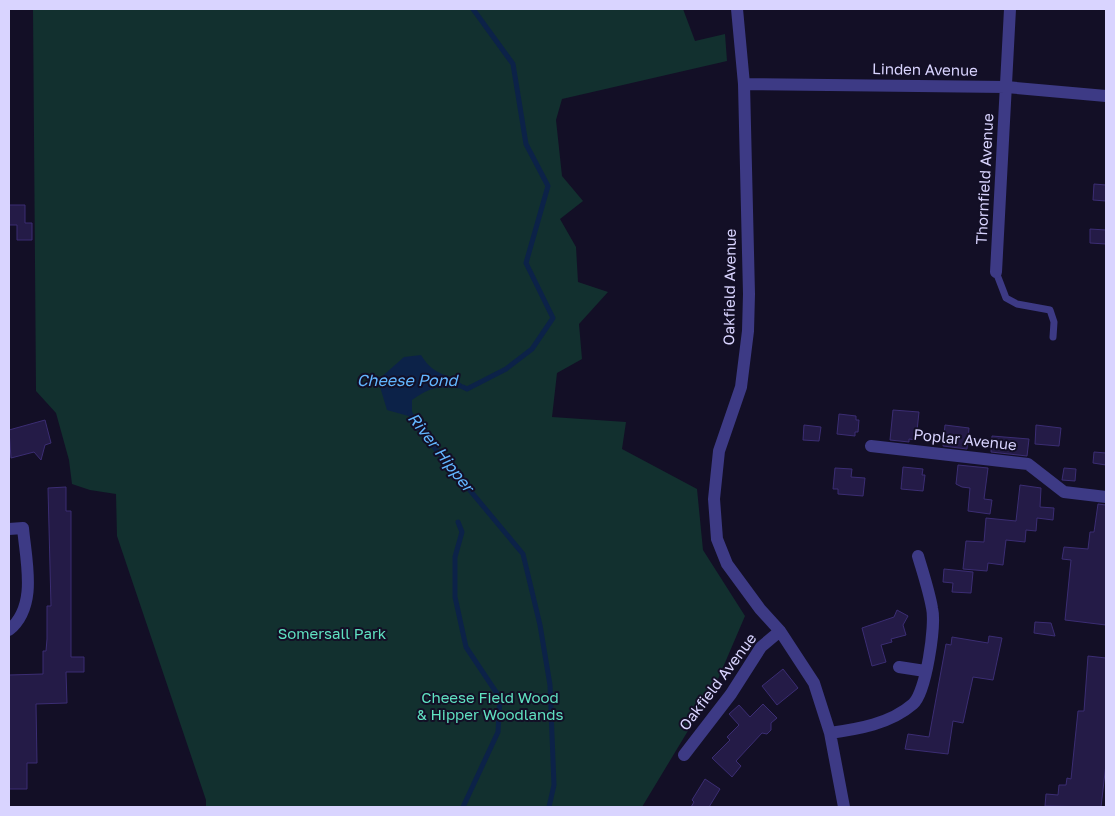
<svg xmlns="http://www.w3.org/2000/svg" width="1115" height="816" font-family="'Golos Text',sans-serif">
  <rect width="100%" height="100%" fill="#130f26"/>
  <path fill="#12302f" d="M33 9H683L695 41 725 34 727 61 562 99 556 120 562 176 583 201 560 219 576 247 578 282 608 292 579 324 582 359 557 373 552 417 626 422 622 449 697 489 703 550 745 616 715 686 642 807H206V800L117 536 116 494 90 490 72 484 69 460 56 413 36 391Z"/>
  <path fill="#0c2248" d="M421 355C436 380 453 372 467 389 443 387 433 384 412 400V417L387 410 378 380 404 357Z"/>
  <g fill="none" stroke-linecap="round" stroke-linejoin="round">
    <path stroke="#0c2248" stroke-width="5" d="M463 387 467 389 506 369 532 349 553 318 526 263 548 186 526 144 513 64 473 9
      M410 413 418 428 523 554 540 625 550 685 554 785 549 807
      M458 522 462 532 455 557V597L466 647 500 698 498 732 463 807"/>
  </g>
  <path fill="#241b47" stroke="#3b2d73" d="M1094 184 1106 185V201L1093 200Z
    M9 205H25V223H32V240H17V225H9Z
    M1090 229 1106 230V244L1090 243Z
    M893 410 919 412 916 440 909 439V442L890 440Z
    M839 414 856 416V420H859L858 432H855V436L837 434Z
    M45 420 51 443 45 445 41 460 34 452 11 458 9 430Z
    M804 425 821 427 819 441 803 440Z
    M945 425 969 428 967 449 943 446Z
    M1036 425 1061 428 1059 446 1035 444Z
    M992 436 1029 439 1027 456 991 452Z
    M1094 452 1106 453V465L1093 463Z
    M958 465 988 468 984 499 992 500 990 514 968 511 970 488 962 487 956 484Z
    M903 467 923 469 922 475H925L923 491 901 489Z
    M835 468 852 469 851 477 865 478 863 496 838 494V489H833Z
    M1064 468 1076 469 1075 481 1062 480Z
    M1020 485 1041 488 1040 507 1054 508 1053 520 1037 518 1036 531 1026 530 1025 542 1006 540 1003 565 988 563 987 571 963 569 966 541 984 542 986 518 1016 521Z
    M66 487V511H71V657H84V672H66L67 703 36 704 37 763H27V789H9V675L43 674V651H46L47 639V606H51L48 488Z
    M1098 504 1106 505V625L1065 620 1071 560 1062 559 1064 547 1088 549 1090 532H1094Z
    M944 569 973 572 971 593 952 592 953 583 943 582Z
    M897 610 908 616 903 625 906 635 891 639 892 642 881 645 886 662 872 666 862 628 894 617Z
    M1035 622 1051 623 1055 636 1034 633Z
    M989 636 1002 638 993 680 973 677 963 723 953 721 948 754 905 749 908 734 929 737 946 644 951 645 952 637 988 643Z
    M1088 656 1106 658V764L1101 807 1045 806 1046 794 1058 795 1059 785H1066L1067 778 1071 779 1078 711H1084Z
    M783 669 798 688 777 705 762 686Z
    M763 704 777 718 771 723V730L767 734 762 733 736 761 741 766 732 777 712 758 730 740 727 737 739 725 729 714 739 705 750 717Z
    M705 779 720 789 709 807H691L694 802 692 800Z"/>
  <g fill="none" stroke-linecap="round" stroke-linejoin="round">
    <path stroke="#3d3a85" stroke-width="7" d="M996 272 1006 298 1017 304 1050 310 1054 322 1053 337"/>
    <path stroke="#3d3a85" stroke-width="12" d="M737 9 744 84 749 294 748 331 741 387 719 451 714 499 717 539 727 564 760 609 780 631 814 683 830 733 844 807
      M744 84 1006 87 1106 96
      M996 272 1010 9
      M871 446 1028 464 1064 492 1106 497
      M9 529 23 528C26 562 38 606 9 630
      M899 667 925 671
      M830 733C858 729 890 724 913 704 926 693 936 625 932 608 929 591 923 573 918 556
      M684 755 731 694 761 647 780 631"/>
  </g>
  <g text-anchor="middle" stroke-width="4" stroke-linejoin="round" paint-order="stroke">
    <g font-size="15" fill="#d9d4ff" stroke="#130f26">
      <text transform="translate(925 70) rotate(1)" y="5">Linden Avenue</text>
      <text transform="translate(985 179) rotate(-87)" y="5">Thornfield Avenue</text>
      <text transform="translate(730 287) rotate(-89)" y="5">Oakfield Avenue</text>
      <text transform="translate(965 440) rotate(6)" y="5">Poplar Avenue</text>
      <text transform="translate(718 682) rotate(-53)" y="5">Oakfield Avenue</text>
    </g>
    <g font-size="15" fill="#5fe0c0" stroke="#130f26">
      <text x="332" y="639">Somersall Park</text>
      <text x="490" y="703">Cheese Field Wood<tspan x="490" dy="17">&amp; Hipper Woodlands</tspan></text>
    </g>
    <g font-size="16" font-style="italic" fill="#62b6ff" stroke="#130f26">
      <text x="407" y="386">Cheese Pond</text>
      <text transform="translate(441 452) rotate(52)" y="6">River Hipper</text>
    </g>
  </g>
  <rect width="1115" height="816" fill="none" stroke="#d9d4ff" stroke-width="20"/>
</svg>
